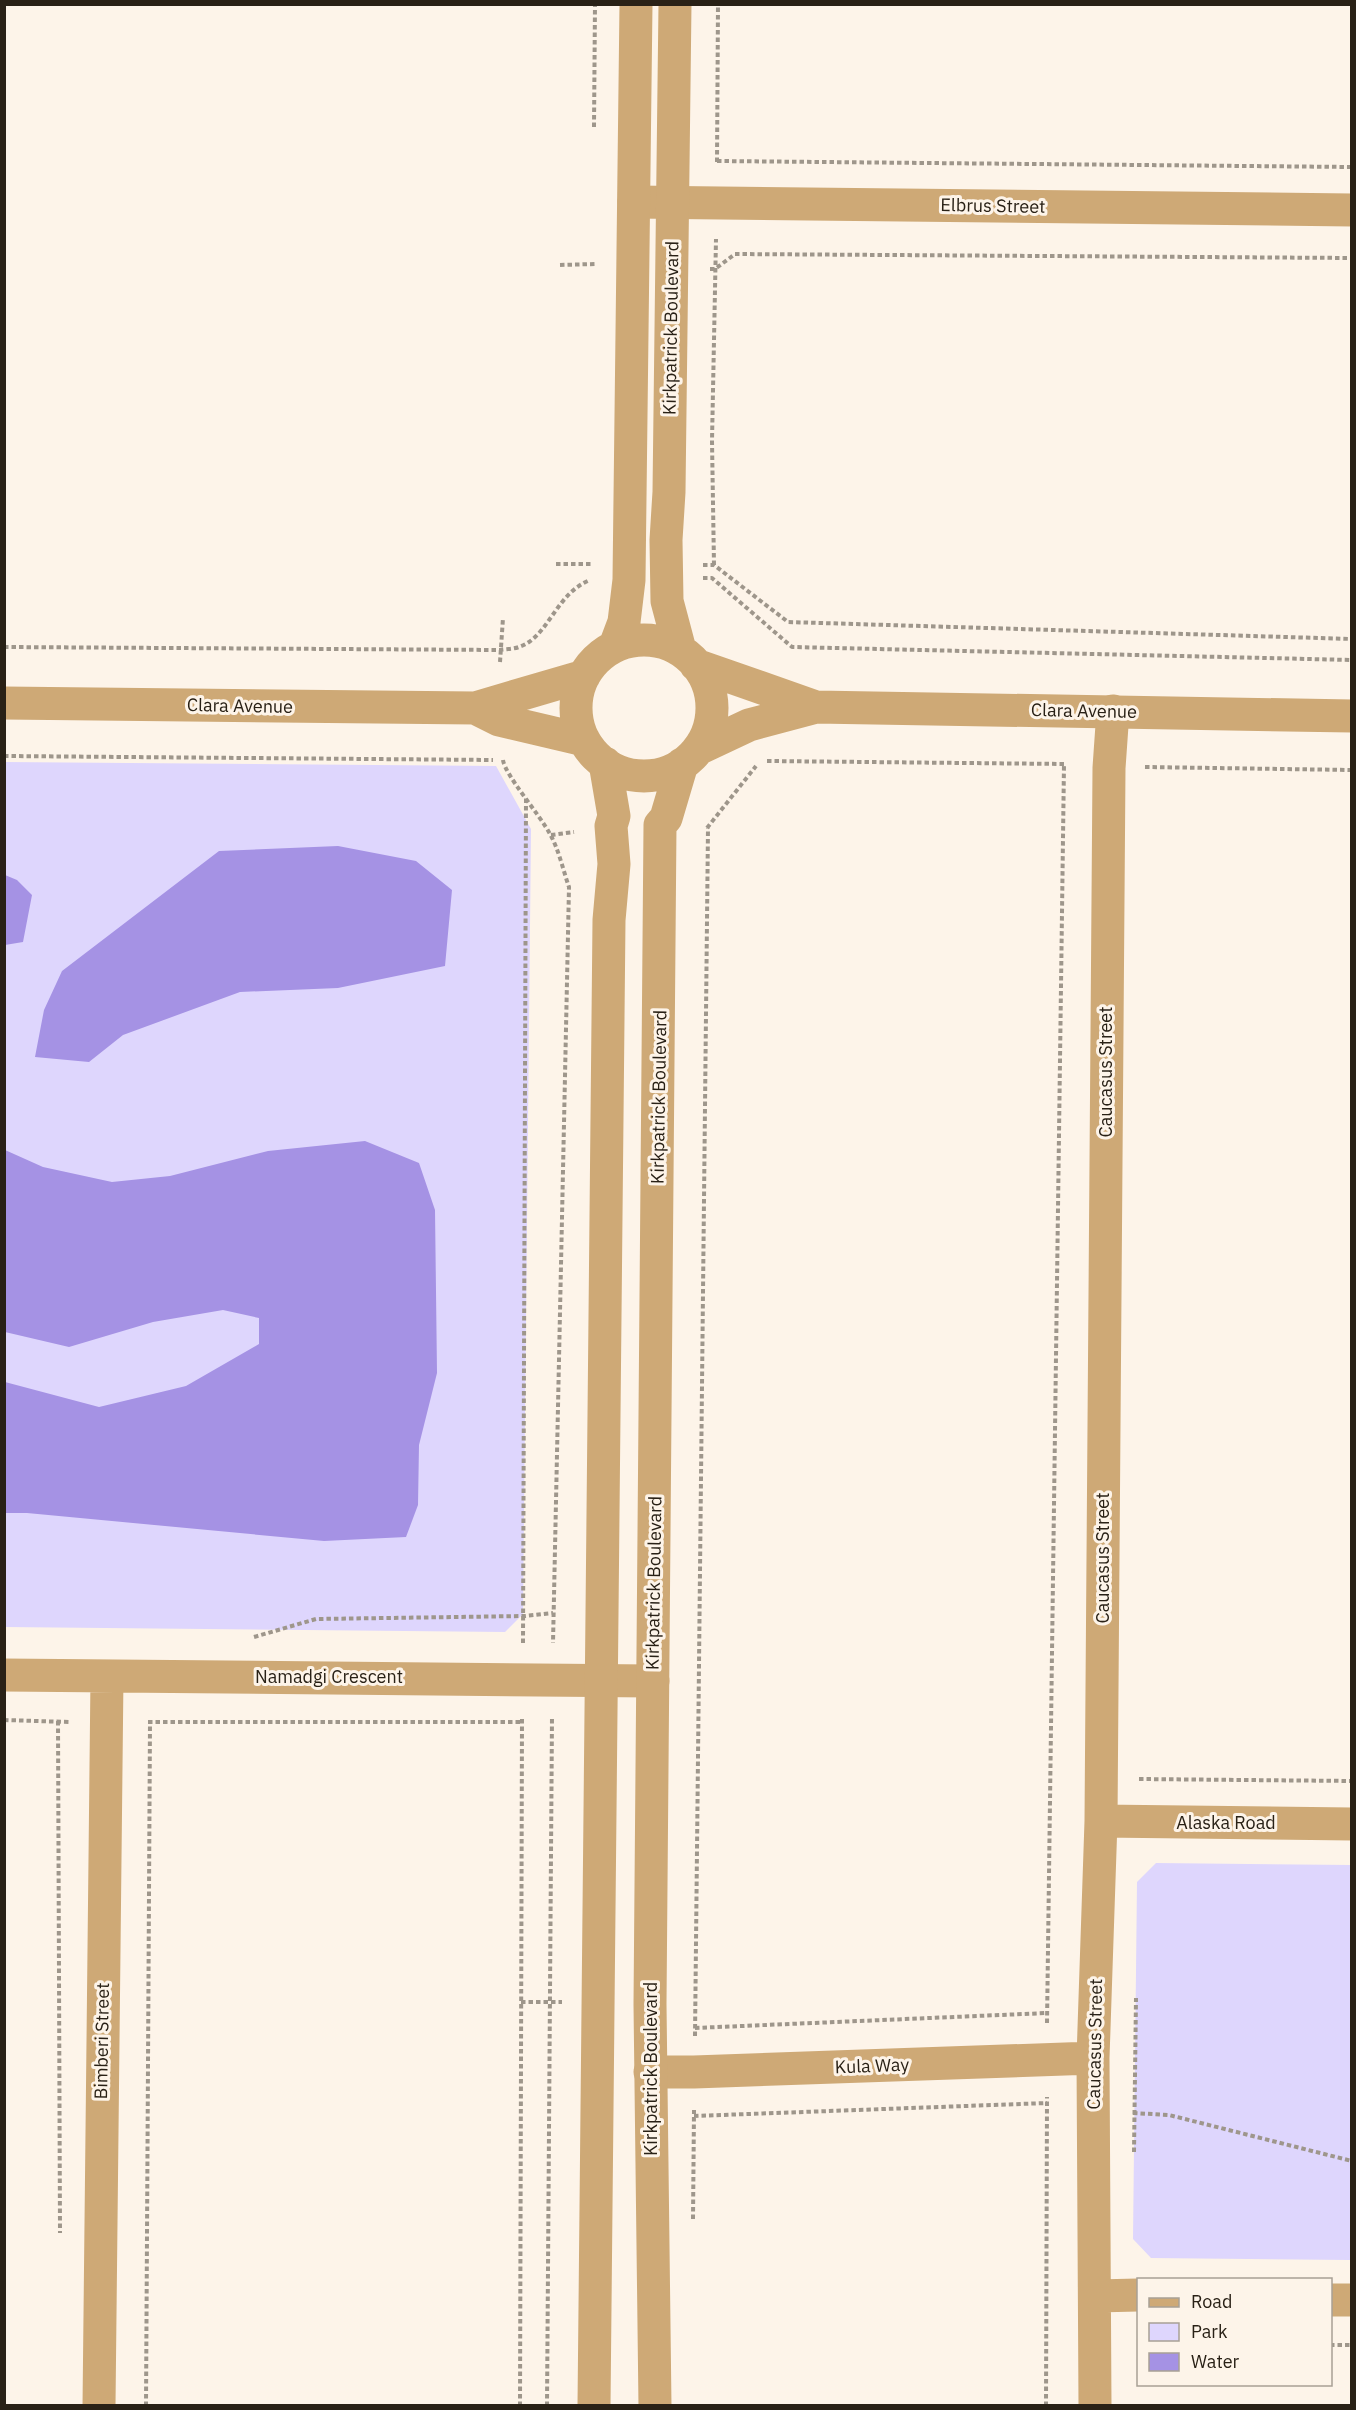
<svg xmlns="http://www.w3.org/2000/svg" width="1356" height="2410" font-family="'IBM Plex Sans',sans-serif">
  <rect width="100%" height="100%" fill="#fdf4e9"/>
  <path fill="#ded6fd" d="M5 762 496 766 531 829 523 1614 505 1632 5 1627Z
    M1156 1863 1351 1865V2260L1151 2258 1133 2239 1137 1882Z"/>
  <path fill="#a592e4" d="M338 846 416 861 452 890 445 966 338 988 240 992 123 1035 89 1062 35 1057 44 1010 62 971 219 851Z
    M5 875 17 880 32 895 23 942 5 945Z
    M365 1141 419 1163 435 1210 437 1373 419 1445 418 1505 406 1537 324 1541 27 1513H5V1382L99 1407 186 1386 259 1344V1318L223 1310 153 1322 69 1347 5 1332V1150L43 1167 112 1182 170 1176 268 1151Z"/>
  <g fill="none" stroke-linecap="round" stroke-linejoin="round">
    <path stroke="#9e968b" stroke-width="4" stroke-dasharray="4.5 3" stroke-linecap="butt" d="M594 127 595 4
      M717 161 1352 167
      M717 162 718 4
      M560 265 595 264
      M710 269H715L735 254 1352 258
      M556 564H591
      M703 565H714L788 622 1352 639
      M714 565 712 441 716 239
      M703 578H712L792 647 1352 660
      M4 647 500 650C506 649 514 649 519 647 549 637 555 594 590 580
      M500 662 503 618
      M4 756 493 760
      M503 760C505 775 540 815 550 834 559 850 563 870 569 887L553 1643
      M767 761 1066 764
      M1145 767 1352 770
      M707 828 756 766
      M551 835 574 832
      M254 1637 316 1619 525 1616 553 1613
      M523 1643 526 796
      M4 1720 69 1722
      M58 1721 60 2233
      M148 1722H522
      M1139 1779 1352 1781
      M521 2002H562
      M1047 2023 1064 764
      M695 2028 1047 2013
      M695 2036 708 828
      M1133 2113 1169 2115 1352 2161
      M694 2116 1047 2103
      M1134 2152 1136 1998
      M693 2219 694 2110
      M1330 2345H1352
      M146 2406 150 1722
      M520 2406 522 1717
      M547 2406 552 1716
      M1046 2406 1047 2097"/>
    <path stroke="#cea976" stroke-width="33" d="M634 202 1352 210
      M4 1675 653 1681
      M1101 1821 1352 1824
      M650 2072H694L1093 2058
      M1096 2296 1138 2295
      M1330 2300H1352
      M99 2406 107 1676
      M1095 2406 1093 2058 1101 1821 1109 768 1113 711"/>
    <path stroke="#cea976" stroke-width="33" d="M675 4 669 492 666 540 667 601 680 650
      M576 708a68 68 0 1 1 136 0a68 68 0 1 1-136 0Z
      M615 646 624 622 629 580 636 4
      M696 665 816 707
      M4 703 475 708 584 676
      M475 708 499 720 584 740
      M698 749 749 725 816 707 1352 716
      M594 2406 609 920 614 864 611 826 614 816 605 763
      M655 2406 650 2004 660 825 666 818 682 764"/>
  </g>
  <g text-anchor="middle" stroke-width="6" stroke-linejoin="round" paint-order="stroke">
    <g font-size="18" fill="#292116" stroke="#fdf4e9">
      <text transform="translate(993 206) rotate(1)" y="6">Elbrus Street</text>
      <text transform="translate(671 328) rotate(-89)" y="6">Kirkpatrick Boulevard</text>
      <text transform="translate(240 706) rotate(1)" y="6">Clara Avenue</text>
      <text transform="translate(1084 711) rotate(1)" y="6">Clara Avenue</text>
      <text transform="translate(1106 1072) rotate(-90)" y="6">Caucasus Street</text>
      <text transform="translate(659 1097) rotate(-89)" y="6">Kirkpatrick Boulevard</text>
      <text transform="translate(1103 1558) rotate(-90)" y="6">Caucasus Street</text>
      <text transform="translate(654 1583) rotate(-89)" y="6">Kirkpatrick Boulevard</text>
      <text x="329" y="1683">Namadgi Crescent</text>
      <text x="1226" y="1829">Alaska Road</text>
      <text transform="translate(102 2041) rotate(-89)" y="6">Bimberi Street</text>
      <text transform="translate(1095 2044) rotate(-89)" y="6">Caucasus Street</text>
      <text transform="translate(872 2066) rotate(-2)" y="6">Kula Way</text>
      <text transform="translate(651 2069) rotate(-90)" y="6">Kirkpatrick Boulevard</text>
    </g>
  </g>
  <rect width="1356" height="2410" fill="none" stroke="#292116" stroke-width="12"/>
  <rect x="1137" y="2278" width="195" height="108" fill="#fdf4e9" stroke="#a8a095" stroke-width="1.5"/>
  <rect x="1149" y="2298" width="30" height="9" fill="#cea976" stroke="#a8a095" stroke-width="1.5"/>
  <text x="1191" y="2308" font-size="18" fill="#292116">Road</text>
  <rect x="1149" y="2323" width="30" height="18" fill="#ded6fd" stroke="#a8a095" stroke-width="1.5"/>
  <text x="1191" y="2338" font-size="18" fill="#292116">Park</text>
  <rect x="1149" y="2353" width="30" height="18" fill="#a592e4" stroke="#a8a095" stroke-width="1.5"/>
  <text x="1191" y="2368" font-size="18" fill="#292116">Water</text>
</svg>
